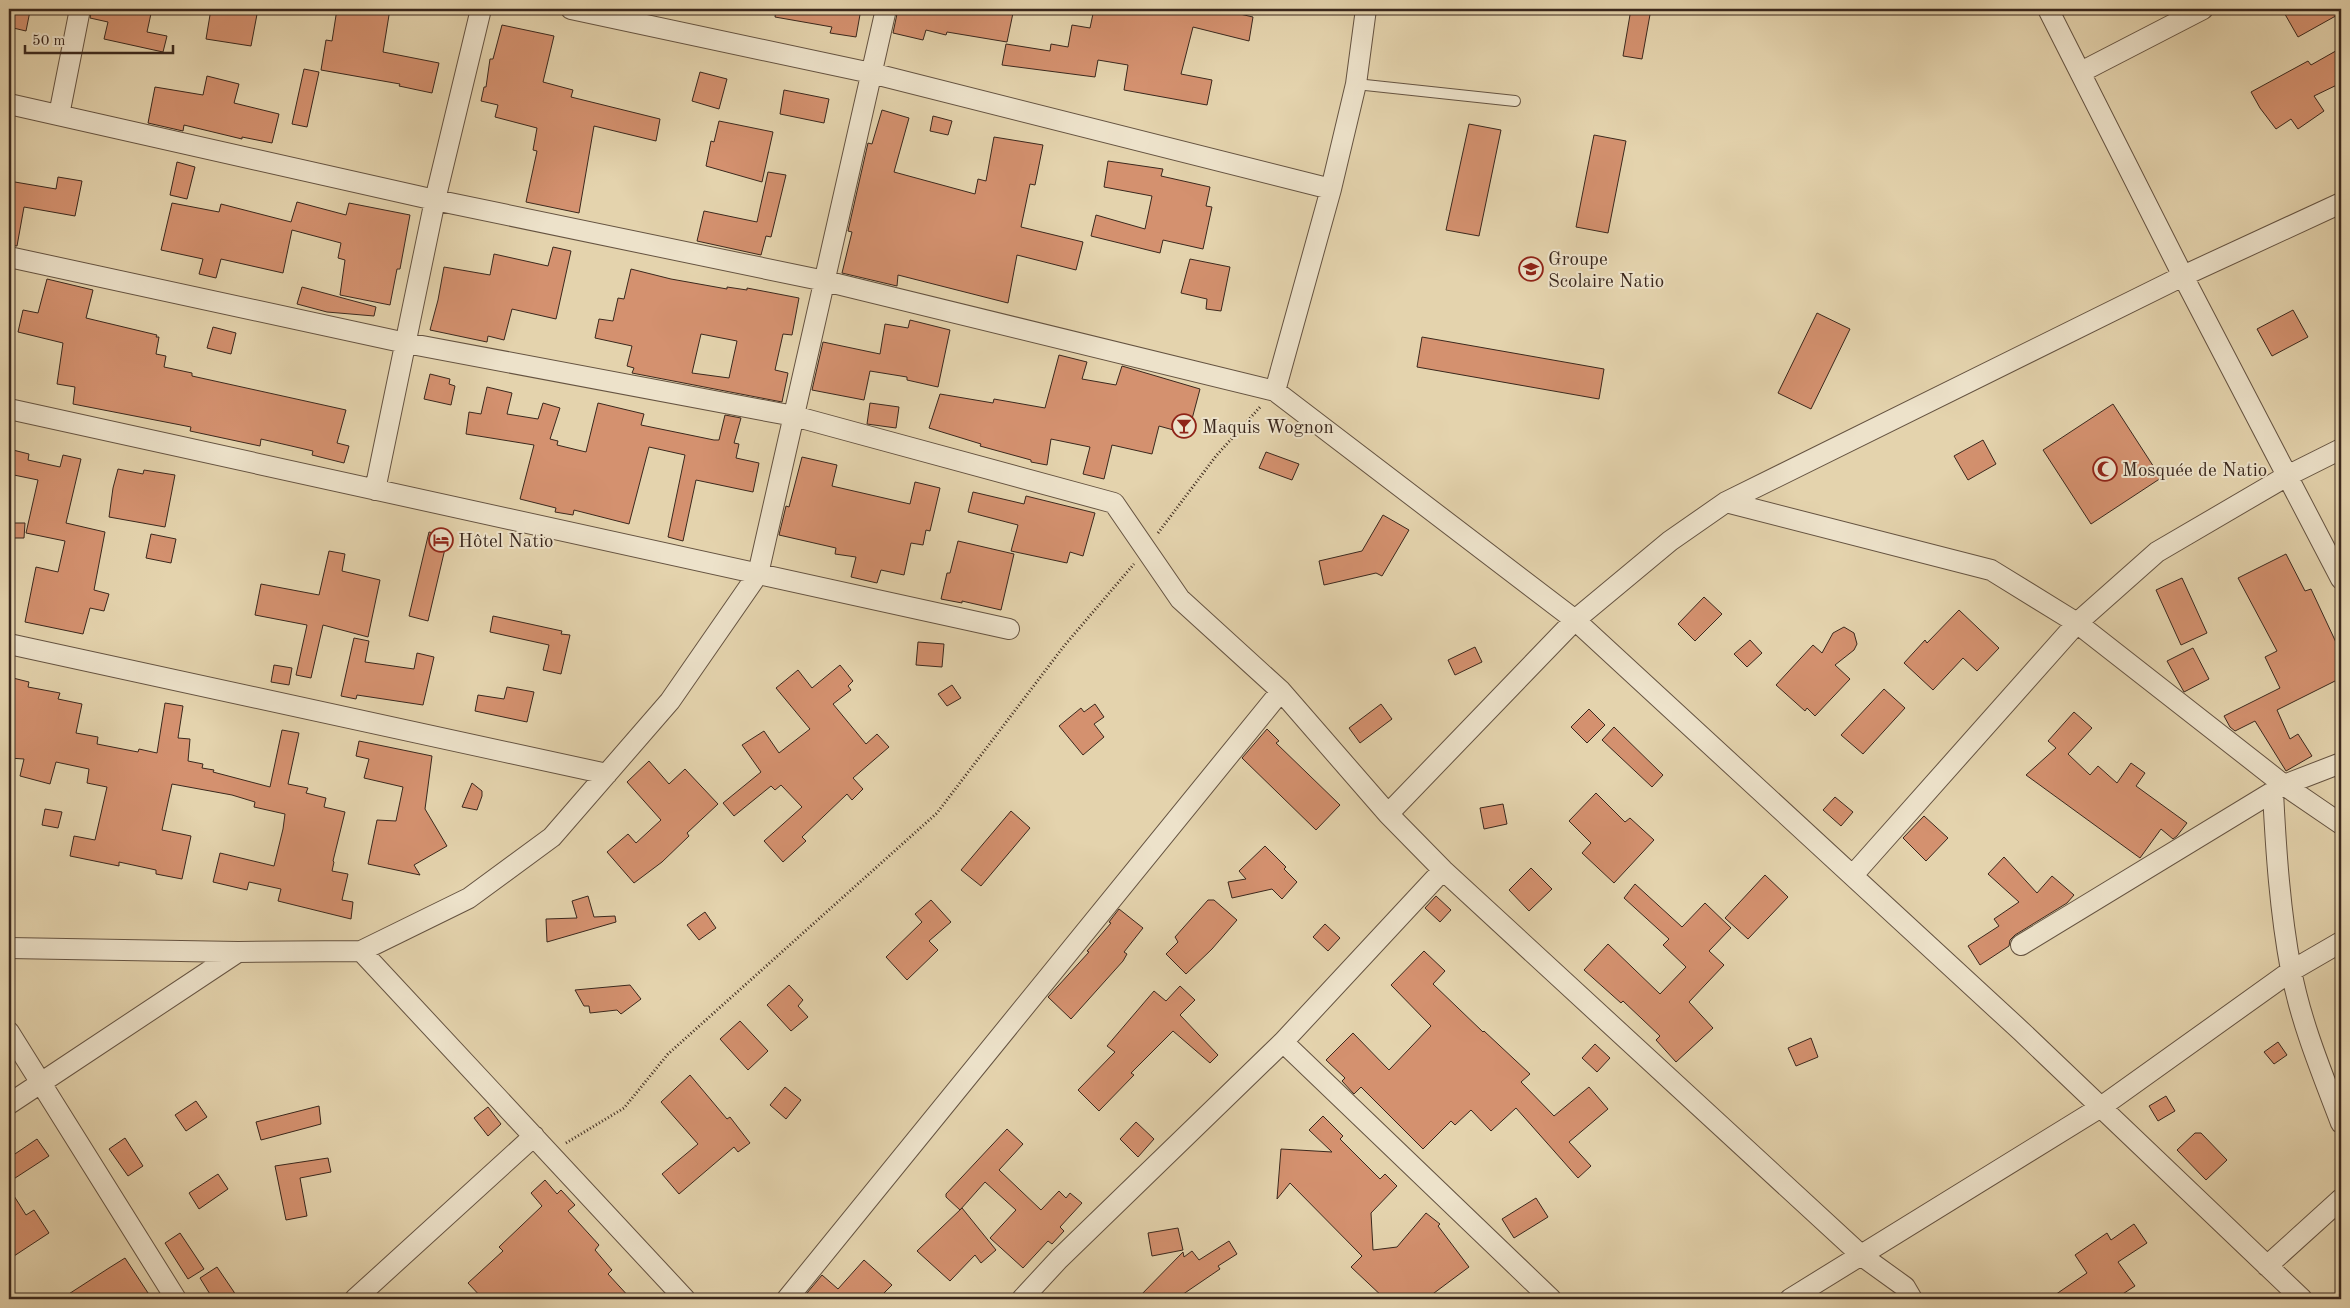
<svg xmlns="http://www.w3.org/2000/svg" width="2350" height="1308" font-family="'Old Standard TT',serif">
  <rect width="100%" height="100%" fill="#e4d3ad"/>
  <filter id="stains"><feTurbulence type="fractalNoise" baseFrequency=".004" numOctaves="4"/><feColorMatrix values="0 0 0 0 .2 0 0 0 0 .09 0 0 0 0 .02 0 0 0 .5 -.17"/></filter>
  <radialGradient id="worn" r=".72"><stop offset=".6" stop-color="#630" stop-opacity="0"/><stop offset="1" stop-color="#630" stop-opacity=".3"/></radialGradient>
  <path fill="#d4916f" stroke="#3b281d" fill-rule="evenodd" d="M9 9 30 11 26 31 9 27Z
    M92 9H152L147 32 167 36 163 52 104 39 108 22 90 18Z
    M211 9H258L251 46 206 39Z
    M337 9H390L383 52 439 63 432 93 399 86 400 84 321 70 326 40 332 41Z
    M776 9H861L856 37 830 33 832 27 775 17Z
    M898 9H989L1013 13 1007 42 947 32 946 35 926 30 923 40 893 33Z
    M1094 9H1218L1253 17 1249 41 1193 27 1181 74 1212 80 1207 105 1124 90 1128 65 1098 60 1095 77 1002 65 1006 44 1050 51 1051 44 1068 47 1072 25 1090 28Z
    M1631 9H1651L1642 59 1623 56Z
    M2282 9H2341V13L2298 37Z
    M502 25 554 36 543 82 573 90 571 97 660 119 656 141 594 126 579 213 526 202 537 151 533 150 537 128 495 117 498 105 481 101 484 87H486L490 59H493Z
    M2341 48V83L2314 96 2324 111 2298 129 2291 119 2276 129 2260 108 2251 92 2308 61 2311 65Z
    M304 69 319 72 307 127 292 124Z
    M700 72 727 79 719 109 692 101Z
    M207 76 239 84 234 103 279 114 272 143 242 137V139L184 125 183 131 148 123 155 87 203 95Z
    M784 90 829 99 824 123 780 114Z
    M882 110 909 118 894 172 975 194 978 179 986 181 994 137 1043 145 1035 185 1030 184 1021 227 1083 242 1076 270 1017 255 1008 303 898 275 897 286 842 273 852 232 848 231 868 143 872 144Z
    M933 116 952 121 948 135 930 131Z
    M719 121 773 132 762 182 706 166 711 141 714 142Z
    M1469 124 1501 130 1479 236 1446 230Z
    M1594 135 1626 141 1608 233 1576 227Z
    M1108 161 1163 169 1161 176 1210 187 1206 206 1212 207 1203 249 1163 240 1160 253 1091 236 1096 215 1145 229 1152 196 1104 187Z
    M177 162 195 167 187 199 170 195Z
    M768 172 786 175 771 237 766 236 761 255 697 241 704 211 757 222Z
    M58 177 82 181 75 216 24 207 17 246 9 245V181L56 189Z
    M297 202 346 215 349 203 410 215 400 269H397L390 305 340 295 345 260 338 258 341 243 292 230 283 273 221 259 216 278 199 274 203 259 161 250 172 203 219 212 221 204 291 222Z
    M553 247 571 251 556 319 512 309 504 340 488 336 487 342 430 330 438 300 444 267 490 275 494 254 548 266Z
    M1190 259 1230 267 1221 311 1206 309 1207 299 1181 293Z
    M631 269 671 279 727 289V287L747 290V288L799 298 792 335 783 334 775 370 788 373 782 402 632 373 634 368 627 366 632 346 595 338 599 319 613 321 618 298 624 299ZM701 334 737 341 729 378 692 373Z
    M47 279 93 290 86 318 157 335 156 337H159L156 354 166 356 164 367 192 373V376L346 410 337 443 349 446 344 463 312 455 313 451 261 439 260 446 190 431 191 427 73 404 75 387 57 384 63 343 18 332 23 310 38 313Z
    M302 287 376 307 374 316 327 312 297 304Z
    M2293 310 2308 337 2272 356 2257 329Z
    M1817 313 1850 329 1811 409 1778 393Z
    M910 320 950 330 938 387 907 380V377L870 371 864 400 812 390 823 342 880 354 885 324 908 328Z
    M213 327 236 333 231 354 207 348Z
    M1422 337 1604 369 1599 399 1417 367Z
    M1059 355 1087 362 1082 379 1116 385 1122 366 1200 389 1188 434 1159 426 1152 454 1112 445 1104 479 1083 474 1090 447 1051 439 1047 465 1031 462V460L980 446 981 444 929 428 940 394 993 403 994 399 1045 408Z
    M430 374 450 379 449 384 455 386 451 405 424 399Z
    M487 387 512 393 507 414 538 419 543 403 560 408 550 439 558 441 557 445 586 452 598 403 644 414 641 425 714 440H719L725 415 741 418 734 443 739 444 736 458 759 463 753 492 696 480 683 541 668 537 685 455 649 447 629 524 574 510 573 515 555 512 556 508 520 499 534 445 466 434 469 412 481 414Z
    M870 403 899 407 896 428 867 424Z
    M2113 404 2161 478 2091 524 2043 450Z
    M1983 440 1996 464 1968 480 1954 456Z
    M9 449 29 454 28 460 60 467 63 455 81 459 66 523 105 532 94 590 109 594 104 611 90 608 83 634 25 622 36 567 58 572 65 541 26 533 38 480 9 474Z
    M1266 452 1299 464 1292 480 1259 468Z
    M802 457 837 465 832 486 910 504 915 482 940 488 930 531 926 530 923 545 911 543 904 575 881 570 877 583 851 577 856 557 835 554 836 548 779 535 786 506 789 507Z
    M118 469 143 474 144 470 175 475 165 527 109 517 113 488Z
    M973 492 1024 504 1026 496 1095 513 1083 556 1070 552 1067 563 1011 551 1018 525 968 512Z
    M1383 515 1409 530 1382 576 1376 573 1324 585 1319 561 1362 551Z
    M9 523H25L24 538H9Z
    M429 532 448 536 428 621 409 616Z
    M151 534 176 539 171 563 146 558Z
    M958 541 1014 554 1001 610 962 601V603L941 599 947 573H950Z
    M329 551 345 554 342 571 380 580 368 637 323 625 311 678 296 675 307 625 255 615 261 584 319 595Z
    M2286 554 2305 591 2311 589 2341 653V678L2277 710 2290 739 2298 734 2312 756 2286 771 2255 721 2235 731 2230 727 2224 716 2280 688 2265 657 2277 651 2238 578Z
    M2182 578 2207 633 2181 645 2156 590Z
    M1704 597 1722 614 1695 641 1678 624Z
    M1959 610 1999 648 1977 671 1963 658 1933 690 1904 663 1925 640 1927 643Z
    M493 616 562 631 561 634 570 635 561 674 543 670 549 645 490 632Z
    M1844 627 1854 633 1857 644 1854 650 1835 665 1850 679 1815 716 1807 708 1805 711 1776 685 1813 645 1822 653 1833 633Z
    M354 638 369 641 365 662 414 669 417 653 434 657 423 705 357 695 356 699 341 696Z
    M1750 640 1762 653 1747 667 1734 654Z
    M918 642 944 644 942 667 916 665Z
    M1475 647 1482 662 1455 675 1448 660Z
    M2193 648 2209 679 2184 692 2167 661Z
    M274 665 292 668 289 685 271 682Z
    M840 665 853 681 848 686 851 690 833 704 866 744 877 734 889 747 853 778 863 789 852 800 847 794 802 837 806 841 783 862 764 841 802 807 781 785 775 790 771 786 734 816 723 803 761 772 742 745 764 731 779 753 810 729 776 688 798 670 812 688Z
    M9 677 29 682 28 687 60 693 58 699 82 704 76 733 98 737 97 744 138 752 139 749 157 753 165 703 183 706 178 738 190 739 188 761 203 764 202 768 214 770 213 772 270 787 282 730 299 733 288 784 308 788 306 793 326 798 324 807 345 812 333 861 334 862 332 871 348 874 342 900 353 902 351 919 278 901 281 889 249 882 247 890 213 882 220 853 274 866 283 829 285 814 254 807 255 802 232 795 172 784 162 830 191 836 182 879 156 874V870L119 862V866L70 856 74 836 95 840 107 787 87 783 89 769 56 762 50 784 20 776 24 759 9 758Z
    M952 685 961 698 947 706 938 694Z
    M507 687 534 692 527 722 475 711 478 695 504 699Z
    M1884 689 1905 708 1863 754 1841 735Z
    M1095 704 1104 717 1094 724 1104 737 1083 755 1059 726 1081 708 1084 712Z
    M1381 704 1392 719 1360 743 1349 728Z
    M1589 709 1605 725 1587 743 1571 727Z
    M2074 712 2092 728 2068 754 2090 775 2098 766 2117 783 2131 763 2145 773 2136 786 2187 823 2177 836 2173 839 2161 829 2140 858 2026 775 2056 748 2048 741Z
    M1614 727 1663 775 1652 787 1602 740Z
    M1267 729 1279 741 1276 743 1340 805 1316 830 1242 758Z
    M359 741 432 756 425 809 447 846 414 865 420 875 368 864 377 820 396 821 403 787 364 778 369 759 356 756Z
    M649 761 669 784 685 769 718 804 687 833 689 836 662 862 634 883 607 852 628 834 636 843 661 820 627 782Z
    M472 783 482 791V796L477 810 462 807Z
    M1596 793 1625 822 1630 818 1654 840 1614 883 1582 853 1591 843 1569 821Z
    M1835 797 1853 812 1841 826 1823 810Z
    M1503 804 1507 824 1484 829 1480 808Z
    M45 809 62 812 58 828 42 825Z
    M1011 811 1030 828 981 886 961 870Z
    M1924 816 1948 838 1926 861 1903 838Z
    M1265 846 1286 867 1284 869 1297 882 1282 899 1272 889 1232 898 1228 882 1246 879 1239 871Z
    M2004 857 2037 893 2052 876 2074 895 2067 903 2015 935 2010 940 2009 946 1980 965 1968 946 1999 926 1994 919 2019 902 1988 874Z
    M1531 868 1552 889 1529 911 1509 890Z
    M1765 875 1788 897 1748 939 1725 918Z
    M1635 884 1682 927 1705 903 1731 928 1709 951 1724 965 1689 1002 1713 1028 1676 1062 1656 1040 1660 1036 1623 1001 1621 1003 1584 970 1608 944 1660 994 1686 967 1663 945 1669 939 1624 898Z
    M588 896 594 917 615 916 616 922 547 942 546 919 577 918 572 901Z
    M1436 896 1451 910 1440 922 1425 908Z
    M931 900 951 922 929 941 938 950 907 980 886 957 922 922 915 914Z
    M1208 900H1214L1237 920 1212 949 1186 974 1166 954 1178 942 1175 937Z
    M1119 909 1143 928 1124 952 1127 954 1123 961 1071 1019 1048 997 1089 952 1087 951 1111 923 1109 922Z
    M705 912 716 928 699 940 687 925Z
    M1325 924 1340 938 1328 951 1313 937Z
    M1424 951 1445 971 1433 984 1483 1032 1484 1031 1530 1074 1521 1082 1554 1116 1589 1087 1608 1109 1569 1142 1591 1166 1578 1178 1516 1108 1491 1131 1471 1110 1455 1125 1451 1121 1423 1149 1361 1087 1354 1094 1342 1081 1345 1078 1326 1060 1353 1033 1389 1070 1431 1026 1391 985Z
    M630 985 641 999 621 1014 617 1010 590 1013 589 1006H584L575 990Z
    M789 985 803 1000 798 1006 808 1017 791 1031 767 1005Z
    M1180 986 1195 1000 1180 1015 1218 1055 1210 1063 1173 1031 1131 1073 1134 1075 1099 1111 1078 1090 1115 1052 1107 1046 1154 991 1166 1001Z
    M740 1021 768 1051 748 1070 720 1039Z
    M1811 1038 1818 1057 1796 1066 1788 1048Z
    M2278 1042 2287 1055 2274 1064 2264 1052Z
    M1595 1044 1610 1058 1597 1072 1582 1058Z
    M690 1075 727 1119 730 1117 750 1143 738 1152 734 1147 679 1194 662 1174 698 1144 661 1102Z
    M785 1087 801 1100 786 1119 770 1105Z
    M2166 1096 2175 1111 2158 1121 2149 1106Z
    M196 1101 207 1117 186 1131 175 1115Z
    M319 1106 321 1124 261 1140 256 1122Z
    M488 1107 501 1124 488 1136 474 1118Z
    M1323 1116 1343 1136 1340 1139 1380 1179 1385 1174 1397 1186 1371 1213 1373 1250 1397 1247 1426 1213 1440 1224 1438 1226 1469 1267 1426 1299H1385L1351 1267 1362 1256 1290 1183 1277 1199 1281 1149 1332 1152 1309 1130Z
    M1136 1122 1154 1139 1138 1157 1120 1139Z
    M1007 1129 1023 1144 999 1170 1041 1210 1059 1191 1066 1198 1070 1193 1082 1203 1060 1227 1064 1231 1052 1244 1048 1241 1023 1268 990 1238 1016 1210 985 1182 960 1210 946 1197V1194Z
    M2195 1133H2201L2227 1160 2206 1180 2177 1150Z
    M125 1138 143 1166 128 1176 109 1149Z
    M37 1139 49 1156 9 1182V1158Z
    M328 1158 331 1172 300 1178 307 1216 286 1220 275 1166Z
    M218 1174 228 1189 199 1209 189 1193Z
    M545 1180 557 1194 561 1190 575 1205 568 1211 599 1245 595 1250 612 1270 608 1274 631 1299H483L468 1283 503 1251 499 1247 542 1206 531 1193Z
    M9 1188 26 1215 34 1210 49 1233 14 1256 9 1247Z
    M1536 1198 1548 1217 1514 1238 1502 1219Z
    M962 1208 996 1250 981 1263 975 1255 950 1281 917 1251Z
    M2134 1224 2147 1243 2118 1262 2135 1286 2115 1299H2049L2087 1273 2075 1255 2107 1233 2111 1240Z
    M1178 1228 1183 1250 1152 1256 1148 1233Z
    M180 1233 204 1269 188 1279 165 1243Z
    M1229 1241 1237 1254 1218 1266 1220 1269 1176 1299H1137L1183 1252 1184 1257 1192 1251 1199 1260Z
    M125 1258 152 1299H61L109 1268Z
    M864 1260 892 1285 878 1299H802L822 1275 838 1289Z
    M217 1267 234 1292 237 1299H213L200 1278Z"/>
  <g fill="none" stroke-linecap="round" stroke-linejoin="round">
    <g stroke="#655341" stroke-width="12">
      <path id="service" d="M1356 84 1515 101"/>
    </g>
    <g stroke="#655341" stroke-width="22">
      <path id="minor" d="M571 9 871 73 1331 189
        M2048 9 2183 276 2341 579
        M2081 72 2203 9
        M9 104 435 200 825 281 1275 391 1575 620 2021 1031 2302 1299
        M59 115 80 9
        M9 257 406 343 794 416 1114 503 1180 599 1281 691 1388 814 1443 870 1862 1256 1905 1287 1912 1299
        M1275 391 1331 189 1356 84 1366 9
        M9 409 1009 629
        M375 490 435 200 481 9
        M1726 502 1991 570 2077 623 2284 785 2341 824
        M9 644 607 774
        M2273 792C2276 852 2280 911 2291 970 2301 1023 2322 1073 2341 1123
        M1388 814 1575 620 1670 541 1726 502 2183 276 2341 203
        M1853 875 2077 623 2157 552 2287 476 2341 449
        M2021 945 2284 785 2341 763
        M9 948 238 952 361 951 469 898 552 837 670 701 758 574 886 9
        M361 951 685 1299
        M9 1032 176 1299
        M1283 1042 1551 1299
        M9 1104 238 952
        M2267 1266 2341 1199
        M355 1299 534 1136
        M787 1299 1281 691
        M1022 1299 1059 1259 1283 1042 1443 870
        M1790 1299 2101 1107 2291 971 2341 942"/>
    </g>
    <path stroke="#3b281d" stroke-width="3" stroke-dasharray="1 2.5" stroke-linecap="butt" d="M1158 533 1216 456 1261 406
      M566 1143 624 1108 668 1054 937 813 1064 646 1134 564"/>
    <use href="#service" stroke="#ede2ca" stroke-width="10"/>
    <use href="#minor" stroke="#ede2ca" stroke-width="20"/>
  </g>
  <defs>
    <g id="school-ring" transform="scale(1.25)"><circle r="9.5" fill="#ede2ca" stroke="#8f2418" stroke-width="1.5"/><path d="M0-5L7-2L0 1L-7-2ZM-4 1L0 2.5L4 1V4Q0 6-4 4Z" fill="#8f2418"/></g>
    <g id="bar-ring" transform="scale(1.25)"><circle r="9.5" fill="#ede2ca" stroke="#8f2418" stroke-width="1.5"/><path d="M-6-5H6L.8 .8V4.5H3.5V6h-7V4.5H-.8V.8Z" fill="#8f2418"/></g>
    <g id="mosque-ring" transform="scale(1.25)"><circle r="9.5" fill="#ede2ca" stroke="#8f2418" stroke-width="1.5"/><path d="M3.5-4.9A6 6 0 1 0 3.5 4.9A5 5 0 1 1 3.5-4.9Z" fill="#8f2418"/></g>
    <g id="hotel-ring" transform="scale(1.25)"><circle r="9.5" fill="#ede2ca" stroke="#8f2418" stroke-width="1.5"/><path d="M-6-4.5h1.5V1H6V5H4.5V3h-9V5H-6ZM-4 0a1.8 1.8 0 1 1 3.6 0ZM.5 0V-2.5h3Q6-2.5 6 0Z" fill="#8f2418"/></g>
  </defs>
  <g fill-rule="evenodd">
    <use href="#school-ring" x="1531" y="269"/>
    <use href="#bar-ring" x="1184" y="426"/>
    <use href="#mosque-ring" x="2105" y="469"/>
    <use href="#hotel-ring" x="441" y="540"/>
  </g>
  <g text-anchor="middle" stroke-width="4" stroke-linejoin="round" paint-order="stroke">
    <g font-size="19" fill="#3b281d" stroke="#ede2ca" text-anchor="start">
      <text x="1548" y="265">Groupe<tspan x="1548" dy="22">Scolaire Natio</tspan></text>
      <text x="1202" y="433">Maquis Wognon</text>
      <text x="2122" y="476">Mosquée de Natio</text>
      <text x="458" y="547">Hôtel Natio</text>
    </g>
  </g>
  <rect width="2350" height="1308" fill="none" stroke="#e4d3ad" stroke-width="30"/>
  <rect x="10" y="10" width="2330" height="1288" fill="none" stroke="#3b281d" stroke-width="2.5"/>
  <rect x="15" y="15" width="2320" height="1278" fill="none" stroke="#3b281d"/>
  <path d="M25 45v8h148v-8" fill="none" stroke="#3b281d" stroke-width="2.5"/>
  <text x="32" y="45" font-size="15" fill="#3b281d" stroke="#ede2ca" stroke-width="4" paint-order="stroke">50 m</text>
  <rect width="100%" height="100%" filter="url(#stains)"/>
  <rect width="100%" height="100%" fill="url(#worn)"/>
</svg>
